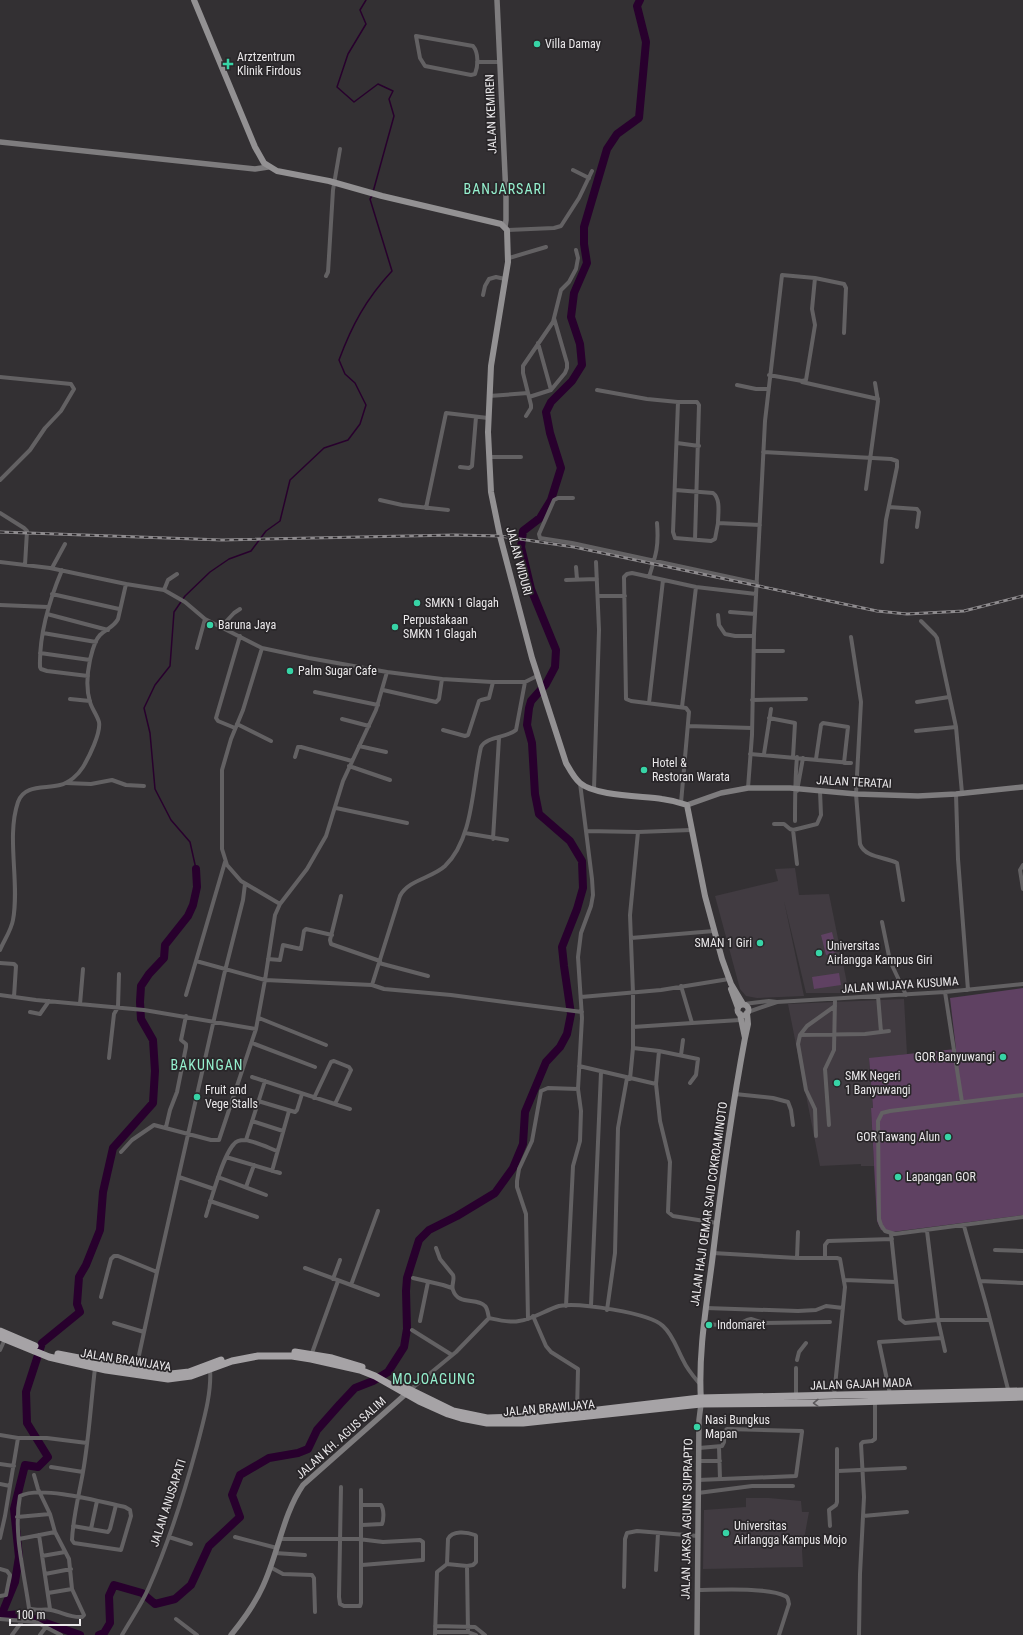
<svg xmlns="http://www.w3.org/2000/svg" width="1023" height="1635" font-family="'Roboto Condensed',sans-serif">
  <rect width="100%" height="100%" fill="#333033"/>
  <path fill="#413b41" d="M795 868 799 895 829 894 849 993H806L784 901 804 996 757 998 746 996 740 989 715 896 778 881 775 869Z
    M904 999 907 1054 869 1059 873 1108H871L874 1166H861V1164L820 1166 788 1004Z
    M746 1498H769L801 1501 802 1512H809L802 1550 803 1567 703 1569 704 1510 746 1507Z"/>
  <path fill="#5f4162" d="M832 932 837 952 826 955 821 935Z
    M839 973 841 985 814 989 812 977Z
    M1023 988V1215L892 1232 881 1230 877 1221 871 1108H873L869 1058 956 1049 950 998Z"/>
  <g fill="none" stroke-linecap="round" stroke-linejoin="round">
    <path stroke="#28002d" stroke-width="1.5" d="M366 0 360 10 366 24 348 54 337 87 354 102 378 84 393 91 389 99 394 116 373 192
      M196 869 190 842 171 820 155 789 150 733 144 708 155 685 170 666 174 612 185 596 210 572 229 559 251 551 266 531 280 521 290 480 324 448 348 440 360 424 366 405 355 383 345 374 339 360C352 325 366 299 392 271L370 199 372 196"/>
    <path stroke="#28002d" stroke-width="8" d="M0 1616 20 1614 80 1635
      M1 1616 15 1582 19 1557 14 1509 25 1465 38 1467 48 1457 27 1423 26 1392 42 1343 80 1312 77 1304 79 1277 86 1265 100 1230 103 1192 113 1148 153 1103 155 1071 153 1040 141 1019 140 1002 141 986 149 974 164 958 165 945 188 916 193 905 197 887 196 869
      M99 1635 104 1633 110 1623 109 1596 114 1585 142 1593 155 1604 175 1599 191 1585 209 1546 240 1517 232 1495 240 1475 269 1458 298 1453 308 1449 317 1430 340 1404 355 1388 373 1381 388 1372 404 1347 407 1329 406 1291 407 1278 419 1240 429 1230 457 1216 495 1193 513 1168 523 1144 525 1112 546 1062 560 1047 567 1034 571 1014 564 966 562 947 577 909 583 888 582 861 570 841 539 814 535 794 532 743 527 725 529 708 531 701 546 684 555 667 556 650 531 589 521 547 523 531 540 518 551 500 561 468 550 433 546 412 551 402 572 381 582 365 580 344 571 317 574 293 587 263 584 244V227L607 149 617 134 639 118 646 42 637 6 640 0"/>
    <path stroke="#636163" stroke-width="4" d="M416 36 473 46C479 53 478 67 475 74L471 75 425 66 420 58Z
      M477 62H500
      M573 170 589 178
      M507 230 554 228 561 226 579 198 592 171
      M509 258 546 247
      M326 276 328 272 329 256 333 190 340 149
      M483 295 485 286 489 279 496 277 505 279
      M538 343 551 390
      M769 375 802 381 806 380 815 325 812 309 815 278
      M0 377 71 384 74 389 61 411 45 428 30 450 0 480
      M802 382 878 399
      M737 385 756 389H768
      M597 390 647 399 678 402H697L699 405 695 540
      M489 396 528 393
      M529 397 551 390 565 373 567 368V363L554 318
      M678 402 673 532 675 538 711 541 715 539 718 523 760 525
      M526 416 531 408V405L523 373V366L553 322 561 290 569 282 576 269 578 258 576 250
      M677 443 699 446
      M763 452 891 459 897 461V467L886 520 882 562
      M489 457H521
      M460 467 469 468 472 466 476 417
      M866 489 878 401 875 383
      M675 490 713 493C721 499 718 514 718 523
      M573 498H558L554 500 539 534 540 538 572 543 757 583
      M380 500 402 505 448 510
      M889 507 917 509 919 512 917 527
      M426 508 446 413 488 418
      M0 513 24 528 27 531 25 565
      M0 562 50 568 126 584 164 590 185 602 205 619 262 648 309 658 387 672 442 679 492 682H525L537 676
      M576 567 577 579
      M52 568 65 544
      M62 570C49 601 39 634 40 667L41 669 47 671 88 676
      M649 577C656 555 659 546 657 523
      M566 580 597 579
      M164 590 168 580 177 574
      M52 594 119 609
      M598 596H625
      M0 605 48 607
      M730 612 755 614
      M47 614 108 630
      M718 615 719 625 725 634 735 636H754
      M921 621 935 635 937 638 956 727 962 793
      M221 627 234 613 240 609
      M43 633 96 642
      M851 637 861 702 856 794 860 844C865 858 886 857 897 863L903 900
      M197 648 205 619
      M262 648 243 710 231 739 222 770V849L227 865 241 881 280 904
      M754 651H783
      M40 653 90 660
      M383 690 436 702 439 699 442 679
      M315 692 378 705
      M70 699 90 701
      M752 700 806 699
      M917 702 949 697
      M649 703 663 580
      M682 707 696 587
      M769 718 795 723 793 757
      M342 719 369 726
      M237 724 271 741
      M688 726 752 728
      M235 728 218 721 216 718 240 636
      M443 730 465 736 468 735 479 701 481 700 489 698 493 682
      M916 731 956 727
      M359 746 386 752
      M750 754 851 763
      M764 754 771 709
      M295 757 298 747H301L352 761
      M816 759 821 725 823 723 848 727 844 763
      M349 766 390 780
      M66 783 91 784 112 780 126 785 144 786
      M748 788 752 735 754 634 765 421 782 275 815 278 844 284 846 288 844 333
      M594 789 599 630 596 562
      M797 791 803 758
      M956 794 958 859 968 990
      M681 803 689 712 686 708 631 701 626 699 624 577 627 574 632 573 696 587 756 594
      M336 808 407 823
      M795 821C795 799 795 779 797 757
      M774 824H784L790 829 793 830 817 824 821 815 820 791
      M793 830 797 864
      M586 831 638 832 691 830
      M638 832 630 915 633 993V1048L659 1051 656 1084
      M465 833 507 840
      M493 839 499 738
      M1023 865 1020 870 1023 889
      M341 896 330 940 331 944 380 961
      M882 922 890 961 906 995
      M631 938 714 931
      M0 950C4 940 11 931 13 920 20 883 6 837 18 802 24 784 45 789 60 785 69 783 78 775 83 767 89 757 101 733 99 722 97 715 92 709 90 702 86 689 87 674 90 660 92 652 94 641 100 635 106 629 114 627 118 619L126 584
      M268 959 280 960 283 945 301 949 304 931 306 929 332 935
      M196 961 265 980 372 985 400 896C408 880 432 878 445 866 474 838 472 785 481 747 487 736 507 738 516 730L525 682
      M0 963 14 964 16 966 14 997
      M379 963 428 976
      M372 985 384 989 451 995 582 1012
      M681 986 692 1023 740 1020
      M945 992 962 1102
      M0 995 36 1000 144 1010 256 1029
      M186 995 225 862
      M878 996 881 1032
      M581 997 661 990 729 979
      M80 1004 83 969
      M744 1004 769 1001 777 1002 945 992 1023 984
      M30 1012 40 1014 49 1001
      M748 1012 777 1002
      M259 1018 326 1045
      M633 1027 692 1023
      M800 1035 807 1026 835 1006
      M252 1043 315 1067
      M659 1051 698 1059 696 1075 690 1083
      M681 1055 683 1040
      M109 1058 114 1014 118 1007 119 974
      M579 1066 656 1084 660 1121 670 1162 668 1212 673 1216 717 1223
      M252 1077 350 1109
      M630 1079 633 1048
      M735 1094 773 1098 788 1102 791 1110 793 1125
      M1023 1095 890 1111 882 1113 878 1121 879 1219 881 1225 885 1231 895 1234 1023 1217
      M314 1098 331 1062 334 1061 349 1067 351 1070 335 1104
      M258 1101 295 1112 297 1110 302 1094
      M252 1121 283 1131
      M829 1125 825 1069 834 1050 835 999
      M166 1127 170 1110 177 1092 186 1047V1044L181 1040 186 1016
      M816 1136 815 1109 806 1090 798 1044 800 1035 865 1034 889 1031
      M246 1140 265 1081
      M121 1152 132 1140 154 1125 211 1140H219L256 1029 265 980 275 915 280 904 307 869 326 836 343 781 376 710 387 672
      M226 1157 280 1173
      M272 1171 289 1111
      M179 1177 214 1189
      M218 1177 266 1195
      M246 1187 254 1165
      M210 1201 257 1217
      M206 1216C211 1200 223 1155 234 1144 236 1141 241 1140 245 1140 254 1141 269 1148 277 1151
      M964 1226 986 1304 1009 1393
      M927 1231 938 1320H990
      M891 1234 900 1319 905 1323 938 1320 945 1351
      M436 1248 440 1259 453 1275C455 1280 451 1285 453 1290 458 1306 477 1297 485 1306 488 1309 488 1315 489 1318
      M995 1250 1023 1251
      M713 1253 797 1258H837L840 1259 845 1287 834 1396
      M797 1258 798 1232
      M825 1258V1245L828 1241 892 1239
      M305 1268 351 1285 378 1211
      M413 1278 443 1285 452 1288
      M333 1279 340 1260
      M844 1280 896 1282
      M980 1281 1023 1283
      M351 1285 378 1295
      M101 1297 111 1259 114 1256H118L157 1272
      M566 1306 573 1166 580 1141 581 1111 578 1089 582 1018 578 957 581 933 591 906 593 895 592 879 580 783
      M591 1306 601 1072
      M706 1308 798 1311 816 1310 826 1306 843 1308
      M607 1310 615 1253 618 1128 627 1078
      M533 1316 546 1346 551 1352 578 1369 577 1412
      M528 1319 526 1214 517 1187V1181L519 1169 532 1141 541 1091 548 1088 578 1089
      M420 1321 428 1282
      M114 1323 144 1332
      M705 1324 735 1326 747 1320 751 1319 764 1323 830 1322
      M412 1330 452 1355
      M0 1350 5 1339
      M312 1353 338 1281
      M797 1360 799 1352 806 1343
      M136 1369 157 1272 224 975 243 900 245 884
      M410 1390 456 1352 489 1318C498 1320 509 1323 519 1321 533 1319 546 1310 559 1306 578 1302 650 1313 663 1326 673 1335 677 1349 683 1360 687 1369 693 1376 699 1383
      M890 1394 879 1342 942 1338
      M796 1398V1368
      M0 1435 18 1438H47L87 1443
      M719 1447 720 1479
      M699 1461H720
      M0 1464 14 1466
      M51 1467 83 1472
      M838 1471 905 1468
      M34 1475 38 1489 50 1514 55 1532 69 1559 72 1589 84 1615 82 1617C70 1618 62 1612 51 1610 44 1608 35 1612 29 1608 24 1572 13 1532 20 1496 41 1485 102 1502 125 1507L130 1510 131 1516 121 1550 74 1543 72 1540C73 1517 79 1495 83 1472 89 1438 91 1402 95 1368
      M698 1480 796 1476 802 1432V1431L727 1429 724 1432V1442L722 1446 699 1448
      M0 1484 10 1486
      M341 1487 339 1597 340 1604 344 1606H360L361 1603V1490
      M698 1493 752 1486H793
      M361 1505H381C384 1509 384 1519 382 1524L362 1525
      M863 1516 907 1512
      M17 1517 50 1514
      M73 1526 108 1532 110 1529 116 1505
      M830 1526 829 1510 836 1505 837 1502V1449
      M91 1529 97 1501
      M39 1535 50 1609
      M169 1537 191 1544
      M235 1537 277 1548
      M0 1538 5 1516 18 1438
      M19 1539 55 1532
      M280 1539H358L383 1542 420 1540 423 1542V1560L362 1565
      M275 1553 305 1555
      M42 1556 65 1552
      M447 1564 448 1539C452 1530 467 1532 475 1535L476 1536V1562L473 1565 467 1566 468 1632
      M270 1567 283 1574 312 1575 314 1578 315 1612
      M0 1569 7 1571 10 1575 6 1595 0 1596
      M656 1570 658 1533
      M45 1574 71 1569
      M624 1587 625 1539 627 1533 637 1531 698 1536
      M697 1590C717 1590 769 1587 785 1596 789 1597 788 1601 789 1604L779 1635
      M48 1593 72 1589
      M0 1619 36 1622 61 1635
      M176 1619 197 1635
      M435 1626 475 1627 485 1635
      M435 1632H468L476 1635
      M12 1635 23 1620
      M40 1635 46 1627
      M122 1635C131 1619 142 1604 149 1587 169 1542 184 1494 197 1446 203 1422 212 1394 210 1368
      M435 1635 437 1572 447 1564 467 1566
      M859 1635 860 1574 864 1497 861 1444 863 1442 872 1441 875 1439V1401"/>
    <path stroke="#7e7c7e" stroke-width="5.5" d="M497 0 506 196V220L505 227
      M0 142 255 169 268 167
      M687 805 721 793 748 788H790L856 794 918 796 956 794 1023 787
      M231 1635C244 1619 255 1604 263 1586 278 1554 283 1514 303 1485L408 1392
      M697 1635 699 1420 701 1404"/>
    <path stroke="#939193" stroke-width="6" d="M194 0 255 147 264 163 277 171 329 181 382 196 501 224 507 230 508 262 491 366 488 432 491 492 500 536 532 658 566 763C570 770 574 778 580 783 595 796 643 796 662 799 670 800 679 802 687 805L705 896 722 959 731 984 743 1004
      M731 989 738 1008
      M737.5 1010a5.5 5.5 0 1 1 11 0a5.5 5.5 0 1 1-11 0Z
      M745 1038 748 1024 747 1013
      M701 1401C698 1355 706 1308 712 1262 721 1187 731 1112 745 1038L740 1014"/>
    <path stroke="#a6a3a6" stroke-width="7" d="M0 1331 35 1346
      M0 1337 49 1357 66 1361 106 1370 168 1379 191 1376 232 1361 258 1356H292L311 1359 360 1370 375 1376 419 1401 448 1414 461 1418 487 1423H523L701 1404 817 1403 1023 1397
      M295 1352 332 1358 362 1367
      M58 1354 136 1369 171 1374 189 1372 221 1360
      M404 1387 453 1411 487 1418 547 1416 700 1398 1023 1391"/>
    <g stroke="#8e8b8e" stroke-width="3">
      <path id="rail" d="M0 532 222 540 455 535 500 536 574 547 877 611 907 614 964 611 1023 596"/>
    </g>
    <use href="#rail" stroke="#292629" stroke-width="1.5" stroke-dasharray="4.5" stroke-linecap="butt"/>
  </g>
  <defs><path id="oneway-chevron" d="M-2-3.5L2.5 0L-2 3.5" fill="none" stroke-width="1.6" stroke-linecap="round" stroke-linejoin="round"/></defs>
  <use stroke="#5b585b" href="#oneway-chevron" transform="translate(816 1403) rotate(179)"/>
  <g fill="#37d4a6" stroke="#292629" stroke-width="1.5">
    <circle cx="537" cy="44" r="4"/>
    <path d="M226 58h4v4h4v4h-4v4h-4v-4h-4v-4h4z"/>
    <circle cx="417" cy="603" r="4"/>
    <circle cx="210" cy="625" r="4"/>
    <circle cx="395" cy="627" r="4"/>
    <circle cx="290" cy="671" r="4"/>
    <circle cx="644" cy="770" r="4"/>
    <circle cx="760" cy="943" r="4"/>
    <circle cx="819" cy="953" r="4"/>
    <circle cx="1003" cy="1057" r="4"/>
    <circle cx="837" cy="1083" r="4"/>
    <circle cx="197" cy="1097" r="4"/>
    <circle cx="948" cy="1137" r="4"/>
    <circle cx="898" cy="1177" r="4"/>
    <circle cx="709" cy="1325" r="4"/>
    <circle cx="697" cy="1427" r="4"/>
    <circle cx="726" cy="1533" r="4"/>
  </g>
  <g text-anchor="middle" stroke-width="3.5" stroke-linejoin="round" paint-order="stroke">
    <g font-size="12" fill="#eae8ea" stroke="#292629" text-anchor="start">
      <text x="545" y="48">Villa Damay</text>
      <text x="237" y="61">Arztzentrum<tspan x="237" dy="14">Klinik Firdous</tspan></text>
      <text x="425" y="607">SMKN 1 Glagah</text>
      <text x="403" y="624">Perpustakaan<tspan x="403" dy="14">SMKN 1 Glagah</tspan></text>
      <text x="218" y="629">Baruna Jaya</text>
      <text x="298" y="675">Palm Sugar Cafe</text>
      <text x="652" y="767">Hotel &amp;<tspan x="652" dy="14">Restoran Warata</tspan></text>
      <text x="752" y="947" text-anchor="end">SMAN 1 Giri</text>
      <text x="827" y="950">Universitas<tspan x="827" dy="14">Airlangga Kampus Giri</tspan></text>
      <text x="995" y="1061" text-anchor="end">GOR Banyuwangi</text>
      <text x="845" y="1080">SMK Negeri<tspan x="845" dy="14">1 Banyuwangi</tspan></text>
      <text x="205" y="1094">Fruit and<tspan x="205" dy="14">Vege Stalls</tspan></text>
      <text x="940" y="1141" text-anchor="end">GOR Tawang Alun</text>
      <text x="906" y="1181">Lapangan GOR</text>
      <text x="717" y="1329">Indomaret</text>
      <text x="705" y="1424">Nasi Bungkus<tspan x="705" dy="14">Mapan</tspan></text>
      <text x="734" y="1530">Universitas<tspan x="734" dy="14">Airlangga Kampus Mojo</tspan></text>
    </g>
    <g font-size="12" fill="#eae8ea" stroke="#292629">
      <text transform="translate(491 114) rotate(-92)" y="4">JALAN KEMIREN</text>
      <text transform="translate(519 561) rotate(75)" y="4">JALAN WIDURI</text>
      <text transform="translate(854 782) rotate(3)" y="4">JALAN TERATAI</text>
      <text transform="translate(900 985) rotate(-4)" y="4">JALAN WIJAYA KUSUMA</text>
      <text transform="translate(709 1204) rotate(-82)" y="4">JALAN HAJI OEMAR SAID COKROAMINOTO</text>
      <text transform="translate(126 1360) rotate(9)" y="4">JALAN BRAWIJAYA</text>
      <text transform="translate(861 1384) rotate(-2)" y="4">JALAN GAJAH MADA</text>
      <text transform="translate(549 1408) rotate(-5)" y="4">JALAN BRAWIJAYA</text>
      <text transform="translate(341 1438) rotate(-42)" y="4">JALAN KH. AGUS SALIM</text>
      <text transform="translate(168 1503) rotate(-72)" y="4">JALAN ANUSAPATI</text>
      <text transform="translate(687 1519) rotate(-89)" y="4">JALAN JAKSA AGUNG SUPRAPTO</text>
    </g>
    <g font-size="14" letter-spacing="1" fill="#95f0ce" stroke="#292629">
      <text x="505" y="194">BANJARSARI</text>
      <text x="207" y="1070">BAKUNGAN</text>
      <text x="434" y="1384">MOJOAGUNG</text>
    </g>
  </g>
  <path d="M10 1619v6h70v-6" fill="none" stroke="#eae8ea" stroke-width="2"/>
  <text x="16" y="1619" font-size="12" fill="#eae8ea" stroke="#292629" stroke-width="3" paint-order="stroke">100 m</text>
</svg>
